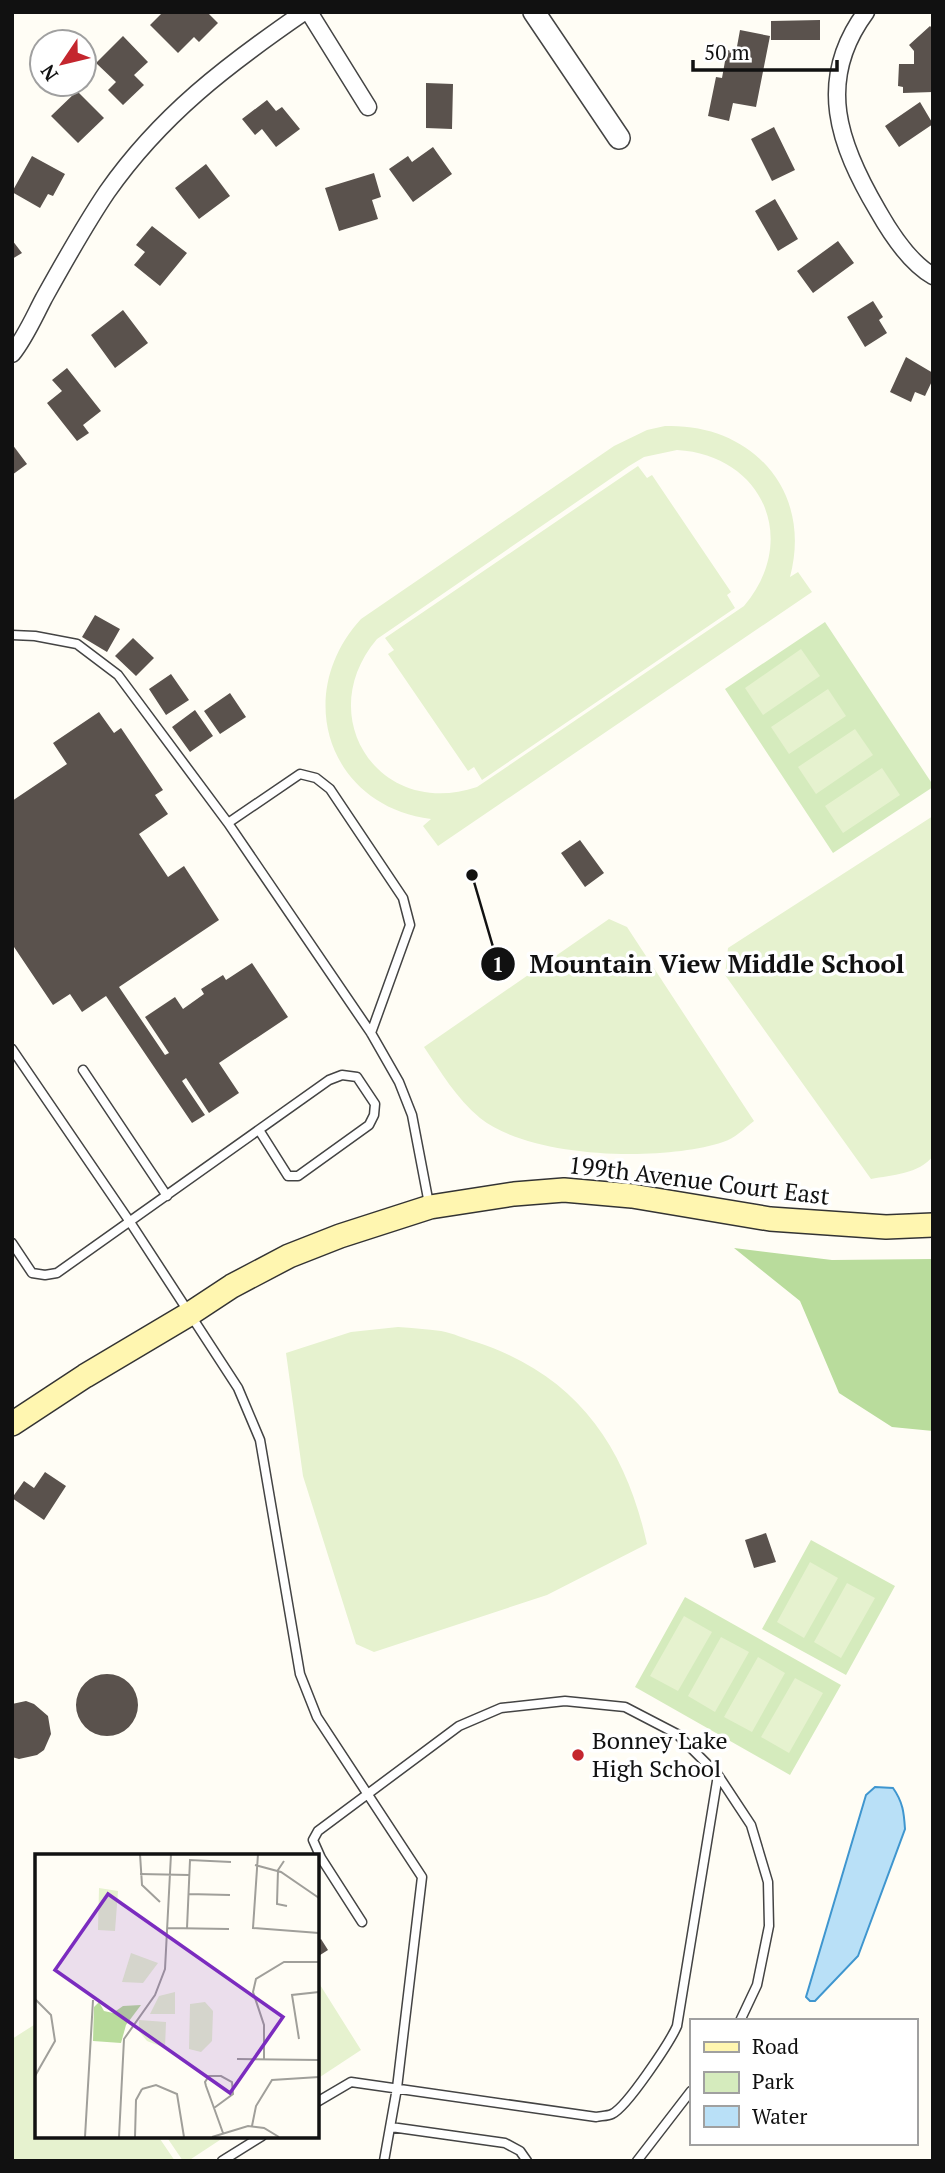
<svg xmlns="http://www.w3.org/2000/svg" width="945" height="2173" font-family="'PT Serif',serif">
  <rect width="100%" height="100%" fill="#fffdf5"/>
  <path fill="#d5ebbd" d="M825 622 933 785V787L833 853 725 689Z
    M811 1540 895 1586 846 1675 762 1629Z
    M685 1597 841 1685 790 1775 635 1687Z"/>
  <path fill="#b9dc9c" d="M734 1248 832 1260 933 1259V1431L892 1427 839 1393 800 1301Z"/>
  <path fill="#e6f2cf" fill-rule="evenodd" d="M665 426C752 423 813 491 790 577L798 572 812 592 438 846 423 826 431 819C328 806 292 694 361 619L614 446 647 430ZM677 450C763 455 800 540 744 606L477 787C380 820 311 717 377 639L629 466 644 457Z
    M638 466 647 478 652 475 731 592 727 595 735 608 482 780 474 767 468 771 388 654 394 650 385 638Z
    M801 649 820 676 763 715 745 688Z
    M828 689 846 716 789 754 771 727Z
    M855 729 873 755 816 794 798 767Z
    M882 768 900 795 843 833 825 806Z
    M933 816V1156C919 1174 892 1175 871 1179L725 975 728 948Z
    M609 919 627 927 754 1121C745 1128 734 1139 723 1142 663 1162 531 1159 480 1118 456 1098 441 1072 424 1047Z
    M398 1327C412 1328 427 1329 441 1331 453 1333 465 1339 476 1342 576 1375 625 1445 647 1544L547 1595 374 1652 356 1644 303 1476 286 1353 351 1332Z
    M810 1562 838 1578 804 1638 777 1622Z
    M847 1583 875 1598 841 1658 814 1642Z
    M684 1616 712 1632 678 1691 650 1676Z
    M721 1637 749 1652 715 1712 688 1696Z
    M758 1657 785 1673 752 1732 724 1717Z
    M795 1678 823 1693 789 1753 761 1737Z
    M317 1980 361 2050 317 2079Z
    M37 2023V2136H158L175 2161H12V2039Z
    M166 2136H226L188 2161H183Z"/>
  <path fill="#b9e0f7" stroke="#3f96cf" stroke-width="2" d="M875 1787 893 1788C903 1802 904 1813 905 1829L858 1956 815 2001H810L806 1997 866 1795Z"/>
  <path fill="#5a524d" d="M163 12H207L218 23 199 42 194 37 178 53 150 25Z
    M820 20V40H771V21Z
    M930 26 933 29V92L903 93V87L898 86 899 64H914V51L909 45Z
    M740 30 770 36 756 107 733 103 729 121 708 116 716 77 722 78 727 50 736 52Z
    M123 36 148 62 134 75 144 85 123 105 108 90 116 82 96 63Z
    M426 83 453 84 452 129 426 128Z
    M77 91 104 118 78 143 51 116Z
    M267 100 276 111 282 107 300 129 276 147 262 129 255 135 242 119Z
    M920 102 933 124 899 147 885 126Z
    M774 127 795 170 772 181 751 139Z
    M433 147 452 174 413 202 389 169 408 156 412 162Z
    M32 156 65 174 53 196 48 194 40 208 12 192Z
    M206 164 230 196 199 219 175 188Z
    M374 173 381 197 372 200 378 219 339 231 325 188Z
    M775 199 798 239 778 251 755 211Z
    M152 226 187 253 160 286 134 265 145 252 136 245Z
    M12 240 22 253 12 259Z
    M838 241 854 263 813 293 797 271Z
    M873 301 883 317 879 320 887 333 865 347 847 317Z
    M123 310 148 343 115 368 91 335Z
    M906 357 933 373V379L925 396 915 392 911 402 890 392Z
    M67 368 101 411 83 425 89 433 77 441 47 403 62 391 52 380Z
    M12 444 27 464 12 475Z
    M95 615 120 629 107 652 82 637Z
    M133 638 154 658 136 676 115 656Z
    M171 674 189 700 166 715 149 689Z
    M230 693 246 717 220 734 204 711Z
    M195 710 213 736 190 752 172 727Z
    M99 712 114 733 121 728 163 790 155 795 168 814 139 834 168 877 184 866 219 920 119 987 165 1055 169 1053 145 1017 175 997 183 1009 204 994 201 989 223 975 226 980 252 963 288 1017 219 1063 239 1093 209 1113 186 1078 182 1081 205 1115 192 1123 106 996 82 1012 70 994 53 1005 12 944V801L67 764 53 743Z
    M580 840 604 873 585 887 561 853Z
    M45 1472 66 1486 44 1520 12 1498 24 1481 34 1488Z
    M766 1533 776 1562 754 1568 745 1540Z
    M76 1705a31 31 0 1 1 62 0a31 31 0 1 1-62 0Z
    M26 1701 34 1704 48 1716 51 1734 44 1750 37 1755 19 1759 12 1757V1704Z
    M321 1939 328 1950 317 1957V1942Z"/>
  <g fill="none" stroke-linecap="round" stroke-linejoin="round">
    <g stroke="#444" stroke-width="11">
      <path id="service" d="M12 635 35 636 77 644 118 675 228 823 371 1033 399 1082 412 1115 429 1204
        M228 823 300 774 316 778 330 789 403 898 410 925 371 1033
        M12 1049 130 1222 238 1388 260 1440 300 1674 317 1717 422 1877 397 2088 384 2161
        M83 1070 167 1196
        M12 1243 32 1273 45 1275 57 1273 329 1080 342 1075 357 1077 375 1104 374 1115 369 1125 298 1176H288L259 1130
        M362 1922 321 1858 313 1840 318 1831 459 1726 501 1708 565 1701 625 1707 677 1734 718 1775 751 1825 768 1882 769 1926 757 1985 740 2021
        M317 2102 351 2082 596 2117C600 2116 608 2116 612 2114 627 2107 670 2042 677 2026L718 1775
        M391 2127 505 2143 520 2151 527 2161
        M222 2161 262 2136
        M637 2161 691 2091"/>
    </g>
    <g stroke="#444" stroke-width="19">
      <path id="minor" d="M309 12 368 107
        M866 12C815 81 839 145 878 211 891 234 910 263 933 276
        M12 354C25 338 34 317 44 298 64 262 84 226 107 192 161 115 227 65 304 12"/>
    </g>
    <g stroke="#444" stroke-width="24">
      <path id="tertiary" d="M534 12 619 138"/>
    </g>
    <g stroke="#333" stroke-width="26">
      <path id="secondary" d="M12 1424 85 1376 191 1313 232 1286 289 1256 340 1236 430 1207 514 1194 564 1190 632 1196 770 1219 886 1227 933 1225"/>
    </g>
    <use href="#service" stroke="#fff" stroke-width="8"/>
    <use href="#minor" stroke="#fff" stroke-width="16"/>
    <use href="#tertiary" stroke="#fff" stroke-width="21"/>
    <use href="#secondary" stroke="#fff6b0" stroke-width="23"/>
  </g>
  <circle fill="#c4262e" stroke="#fff" stroke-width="2.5" cx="578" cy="1755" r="7"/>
  <g text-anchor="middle" stroke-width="7" stroke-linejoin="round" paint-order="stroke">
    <g font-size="24" fill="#111" stroke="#fff">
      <text transform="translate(699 1181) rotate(7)" y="8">199th Avenue Court East</text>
    </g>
    <g font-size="24" fill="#111" stroke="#fff" text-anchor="start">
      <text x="592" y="1749">Bonney Lake<tspan x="592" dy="28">High School</tspan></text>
    </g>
  </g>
  <g transform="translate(35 1854)">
    <rect width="284" height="284" fill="#fffdf5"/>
    <path d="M64 148 69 157 78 159 88 152 106 151 91 171 86 189 58 187 59 153Z" fill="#b9dc9c"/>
    <path d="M64 34 83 37 80 77 63 76ZM96 99 123 109 108 129 87 128ZM140 138V160H115L124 142ZM170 148 178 157 177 187 166 198 154 195 155 150ZM104 166 131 168 130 194 112 187 104 177Z" fill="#e6f2cf"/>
    <path fill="none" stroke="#a09f9a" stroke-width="2" d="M105 0 107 31 125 48M223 0 218 74 284 79M249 7 243 16 242 50 252 52M220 11 246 18 284 44M105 20 154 21M153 40 195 41M133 74 194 75M152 74 155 6 196 8M0 145 16 161 20 187 0 222M264 185 257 141 284 138M202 205 284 206M229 205V171L218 138 221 125 249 108H284M107 235 121 231 142 240 149 283M179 254 198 240 197 228 186 222H174L170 228 171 232 179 254 188 279M217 272 221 252 237 226 284 223M50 283 58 146M84 283 89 185 120 141 130 115 136 0M100 283 101 246 107 235M177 283 213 272 229 274 244 283"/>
    <path fill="#7b2cbf" fill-opacity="0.15" stroke="#7b2cbf" stroke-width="3.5" d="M73 40 248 163 195 239 20 116Z"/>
    <rect width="284" height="284" fill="none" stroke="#111" stroke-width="3.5"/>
  </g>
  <path fill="none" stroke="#111" stroke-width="2.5" d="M472 875L498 964"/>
  <g fill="#111" stroke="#fff" stroke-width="2.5">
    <circle cx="472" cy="875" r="7"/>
    <circle cx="498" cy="964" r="18"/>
  </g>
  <g font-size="21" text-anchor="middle" font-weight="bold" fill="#fff">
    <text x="498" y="972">1</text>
  </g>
  <g font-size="26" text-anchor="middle" font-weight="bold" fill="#111" stroke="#fff" stroke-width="7" stroke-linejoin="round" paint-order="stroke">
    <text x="717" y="973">Mountain View Middle School</text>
  </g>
  <rect width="945" height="2173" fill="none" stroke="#111111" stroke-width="28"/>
  <rect x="690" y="2019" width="228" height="126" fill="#ffffff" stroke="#a0a0a0" stroke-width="2"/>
  <rect x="704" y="2042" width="35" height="10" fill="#fff6b0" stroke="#a0a0a0" stroke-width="2"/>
  <text x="752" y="2054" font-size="21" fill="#111111">Road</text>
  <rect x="704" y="2072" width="35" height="21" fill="#d5ebbd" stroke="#a0a0a0" stroke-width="2"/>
  <text x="752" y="2089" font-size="21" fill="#111111">Park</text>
  <rect x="704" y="2106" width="35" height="21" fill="#b9e0f7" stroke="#a0a0a0" stroke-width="2"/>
  <text x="752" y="2124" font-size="21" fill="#111111">Water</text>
  <g transform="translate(63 63) rotate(235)"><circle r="33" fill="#ffffff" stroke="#a0a0a0" stroke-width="2"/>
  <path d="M0-5L12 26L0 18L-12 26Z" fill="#c4262e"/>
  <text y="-10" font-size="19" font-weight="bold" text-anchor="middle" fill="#111111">N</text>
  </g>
  <path d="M693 60v10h144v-10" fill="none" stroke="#111111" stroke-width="3.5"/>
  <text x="704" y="60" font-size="21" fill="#111111" stroke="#ffffff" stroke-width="5" paint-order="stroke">50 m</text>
</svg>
